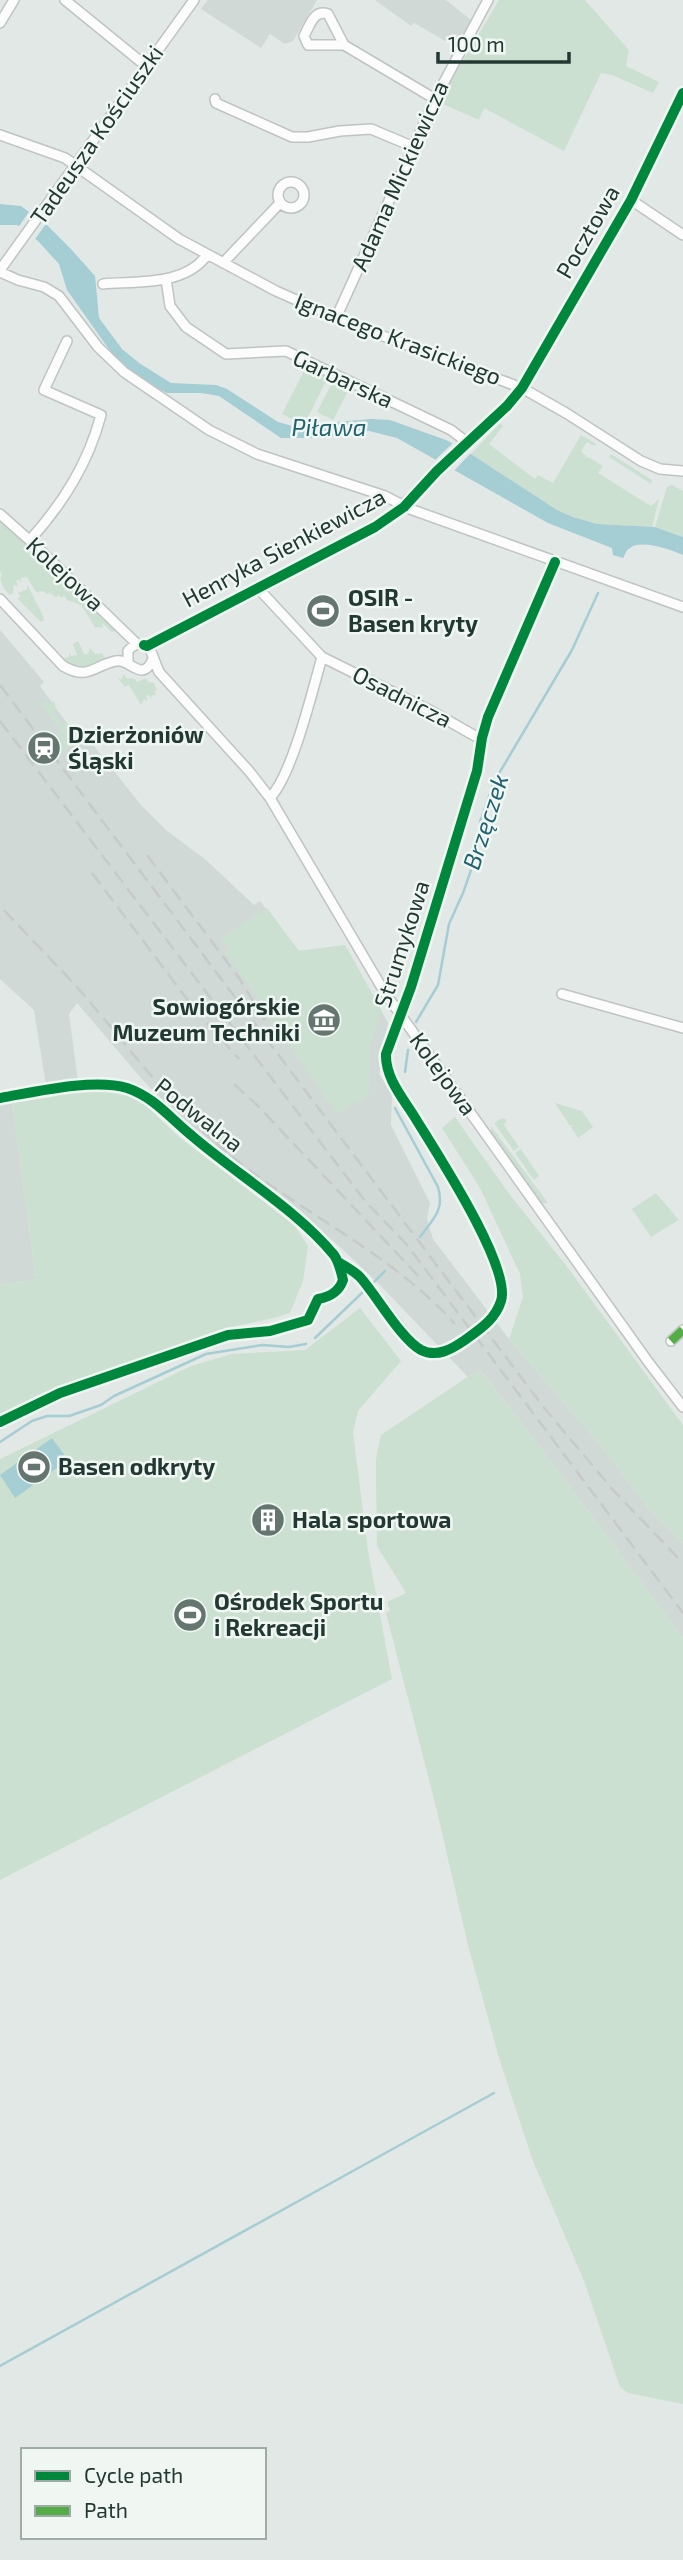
<svg xmlns="http://www.w3.org/2000/svg" width="683" height="2560" font-family="'Exo 2',sans-serif">
  <rect width="100%" height="100%" fill="#e2e8e5"/>
  <path fill="#d0d9d5" d="M208 0H317L293 41 285 44 270 34 261 48 201 9Z
    M375 0H446L471 20 456 47 414 23 411 26Z
    M0 630 44 682 40 686 71 729 78 726 141 805 167 831 206 860 254 905 260 901 299 951 345 945 388 1023 379 1074 392 1094 391 1125 430 1203 427 1219 433 1239 509 1339 598 1442 649 1509 683 1543V1638L535 1440 480 1370 468 1377 381 1286 339 1246 187 1126 141 1078 77 1003 69 1014 78 1081 46 1086 34 1010 0 979Z
    M12 1103 36 1279 0 1285V1105Z"/>
  <path fill="#cce0d2" d="M499 0H585L629 50 626 66 659 82 653 93 612 75 601 73 564 151 484 108 479 120 436 101 458 69Z
    M306 367 328 377 304 425 282 414Z
    M333 381 349 389 333 420 317 412Z
    M500 423 503 426 489 444 535 479 538 475 553 483 581 435 596 444 594 446 587 442 581 451 588 458 589 457 603 466 598 473 651 506 659 499 652 527 597 524 573 517 557 510 471 454Z
    M611 454 652 480 651 484 609 457Z
    M672 485 683 491V537L655 527 667 487Z
    M0 521 16 534 118 630 112 632 102 623 103 628 95 627 81 605 67 600 64 596 61 598 58 594 57 598 50 593 47 594 44 591 36 592 27 577 21 578V583L19 579 16 581 18 586 14 585 13 593 10 595 4 589 0 578 2 575 0 571Z
    M27 584 43 616 44 620 41 622 17 598 21 597 18 593 27 589Z
    M78 641 84 654H88L90 648 95 654 102 653 106 660C90 667 77 671 62 659L69 657V652L71 656 77 655 73 644Z
    M124 674 126 678 135 679 137 682 146 678 148 682 154 683 157 690 154 691 156 695H152L151 699 149 695 146 696 148 701 144 699 141 705 129 685 125 687 116 676 121 680Z
    M47 701 49 704 54 701 56 709 53 711 62 725 66 721 82 750 76 742 61 754 53 743 52 737 60 731 41 703Z
    M267 908 299 951 345 945 382 1011 369 1049V1095L336 1114 279 1029H273L260 1001 224 952 230 947 221 939Z
    M82 1087 118 1090 142 1102 179 1137 294 1225 308 1246 303 1281 290 1313 273 1318 218 1330 0 1414V1285L36 1279 12 1103 51 1097Z
    M555 1103 582 1111 593 1127 578 1138 571 1127 574 1125 570 1126Z
    M455 1117 507 1191 568 1268 683 1425V1543L649 1509 598 1442 509 1339 523 1297 520 1274 480 1188 442 1128Z
    M502 1118 507 1120 504 1125 519 1147 514 1151 494 1123Z
    M491 1126 548 1203H541L491 1133Z
    M521 1149 539 1176 534 1180 515 1153Z
    M656 1193 679 1220 651 1237 632 1209Z
    M360 1308 401 1361 358 1411 353 1432 368 1551 392 1679 0 1880V1459L191 1366 232 1354 305 1350Z
    M479 1369 535 1440 683 1638V2404L628 2393 620 2387 584 2281 533 2161 499 2058 468 1945 436 1807 386 1613 390 1610 387 1602 406 1593 377 1546 376 1480V1459L381 1435Z"/>
  <path fill="#a5cdd4" d="M0 204 21 206 48 226 70 248 95 276 99 318 122 349 139 363 171 383 216 385 227 389 278 422 292 426 371 419 390 420 446 440 471 454 557 510 573 517 597 524 655 527 680 536 683 537V555C671 550 641 539 630 548 626 550 625 555 623 558L613 555 612 548 548 523 397 438 369 431 320 438H281L219 396 201 393H167L145 382 113 355 67 290 59 264 38 241 17 225H0Z
    M52 1438 68 1460 15 1498 0 1475Z"/>
  <path fill="#e2e8e5" d="M31 209 48 221 33 242 17 229Z
    M455 441 473 451 451 474 433 462Z"/>
  <g fill="none" stroke-linecap="round" stroke-linejoin="round">
    <path stroke="#a5cdd4" stroke-width="2.5" d="M416 1022 438 985 449 924 463 893 476 856 480 822 494 782 572 650 598 593
      M405 1072 408 1050
      M395 1108 438 1187C445 1210 433 1219 420 1237
      M371 1285 385 1271
      M315 1338 366 1289
      M0 1442 32 1421 47 1416H69L101 1405 114 1396 206 1354 262 1345 289 1347 306 1344
      M0 2366 494 2093"/>
    <g stroke="#bfc4c2" stroke-width="12">
      <path id="minor" d="M65 0 146 66
        M0 23 14 0
        M344 45H308L304 36C310 25 314 9 328 14L344 45 435 99
        M215 99 216 103 292 137H308L340 131 371 129 414 147
        M0 135 65 158 179 239 276 291 351 324 522 388 566 413 641 461 660 469 683 471
        M278 195a13 13 0 1 1 26 0a13 13 0 1 1-26 0Z
        M631 200 683 235
        M223 263 280 203
        M0 270 194 0
        M0 272 18 280 44 287 59 296 98 347 124 372 209 430 257 454 385 496 410 509 683 607
        M166 279 170 306 186 327 226 354 286 351 451 430 468 443
        M103 284C138 281 185 286 207 255
        M336 318 435 99 488 0
        M0 514 36 546 137 644
        M30 540C63 503 88 464 101 415L44 390 67 341
        M257 587 322 657C312 692 293 773 270 798
        M0 599 63 666C89 681 94 665 116 661 130 658 142 684 153 659
        M147 646 389 518 507 406 535 369 554 332 599 258 631 200 683 93
        M322 657 433 712 475 736 482 738
        M128 663V651C134 643 142 642 150 649L159 672 249 771 270 798 385 993 649 1363 683 1407
        M562 994 683 1028
        M0 1098C35 1092 93 1078 127 1088 154 1097 170 1118 191 1135 236 1174 296 1209 334 1255 339 1262 341 1271 343 1280 339 1292 330 1297 318 1299L308 1320 270 1331 228 1335 60 1393 0 1422
        M338 1262 360 1277 405 1334 418 1348 437 1354 458 1345
        M488 1323C494 1315 501 1305 502 1295 504 1256 436 1152 414 1117 403 1098 385 1077 386 1054L411 987 477 771 482 738 488 717 555 562
        M671 1341 683 1330"/>
    </g>
    <use href="#minor" stroke="#fbfcfb" stroke-width="9"/>
    <path stroke="#c6cac9" stroke-width="2.5" stroke-dasharray="14 7" stroke-linecap="butt" d="M0 685 545 1409 614 1491 683 1563
      M0 721 365 1201 407 1245 683 1613
      M147 855 239 978 275 1037
      M92 873 193 1007 239 1059
      M4 910C34 943 66 973 94 1007 139 1060 180 1116 235 1159 307 1216 393 1255 455 1324
      M234 1084 258 1106 423 1281"/>
    <g stroke="#bfc4c2" stroke-width="12" stroke-linecap="butt">
      <path id="minor-bridge" d="M458 1345 488 1323"/>
    </g>
    <use href="#minor-bridge" stroke="#fbfcfb" stroke-width="9"/>
    <path stroke="#53ac45" stroke-width="9" stroke-dasharray="18 9" stroke-linecap="butt" d="M671 1341 683 1330"/>
    <g stroke="#f0f7f3" stroke-width="15">
      <path id="cycleway" d="M144 645 147 646 375 527 404 507 437 471 507 406 522 388 631 200 683 93
        M0 1098C35 1092 93 1078 127 1088 154 1097 170 1118 191 1135 236 1174 296 1209 334 1255 339 1262 341 1271 343 1280 339 1292 330 1297 318 1299L308 1320 270 1331 228 1335 60 1393 0 1422
        M338 1262C345 1266 354 1271 360 1277 377 1296 401 1339 421 1350 437 1358 452 1349 465 1340 480 1329 495 1320 501 1301 512 1267 434 1149 414 1116 402 1097 385 1077 386 1054L411 987 477 771 482 738 488 717 555 562"/>
    </g>
    <use href="#cycleway" stroke="#00873e" stroke-width="10"/>
  </g>
  <defs>
    <g id="stadium-disc" transform="scale(1.75)"><circle r="9.5" fill="#657671" stroke="#f0f7f3"/><path d="M0-5a6.5 5 0 1 0 0 10a6.5 5 0 1 0 0-10ZM-3.5-1.8h7v3.6h-7Z" fill="#fff"/></g>
    <g id="station-disc" transform="scale(1.75)"><circle r="9.5" fill="#657671" stroke="#f0f7f3"/><path d="M-3-6H3Q5-6 5-4V2Q5 4 3 4L4.5 6H3L1.5 4h-3L-3 6H-4.5L-3 4Q-5 4-5 2V-4Q-5-6-3-6ZM-3.5-4v3h7v-3ZM-3.5 1v1.5H-2V1ZM2 1v1.5H3.5V1Z" fill="#fff"/></g>
    <g id="museum-disc" transform="scale(1.75)"><circle r="9.5" fill="#657671" stroke="#f0f7f3"/><path d="M0-6L6-3V-2H-6V-3ZM-5-1h2V3h-2ZM-1-1h2V3h-2ZM3-1h2V3H3ZM-6 4H6V6H-6Z" fill="#fff"/></g>
    <g id="building-disc" transform="scale(1.75)"><circle r="9.5" fill="#657671" stroke="#f0f7f3"/><path d="M-4-6H4V6H1V3H-1V6H-4ZM-2.5-4.3h1.7v1.8h-1.7ZM.8-4.3h1.7v1.8H.8ZM-2.5-1h1.7V.8h-1.7ZM.8-1h1.7V.8H.8Z" fill="#fff"/></g>
  </defs>
  <g fill-rule="evenodd">
    <use href="#stadium-disc" x="323" y="611"/>
    <use href="#station-disc" x="44" y="748"/>
    <use href="#museum-disc" x="324" y="1020"/>
    <use href="#stadium-disc" x="34" y="1467"/>
    <use href="#building-disc" x="268" y="1520"/>
    <use href="#stadium-disc" x="190" y="1615"/>
  </g>
  <g text-anchor="middle" stroke-width="5" stroke-linejoin="round" paint-order="stroke">
    <g font-size="23" fill="#223933" stroke="#f0f7f3">
      <text transform="translate(97 135) rotate(-55)" y="8">Tadeusza Kościuszki</text>
      <text transform="translate(400 176) rotate(-66)" y="8">Adama Mickiewicza</text>
      <text transform="translate(588 232) rotate(-60)" y="8">Pocztowa</text>
      <text transform="translate(398 339) rotate(21)" y="8">Ignacego Krasickiego</text>
      <text transform="translate(343 379) rotate(25)" y="8">Garbarska</text>
      <text transform="translate(284 548) rotate(-28)" y="8">Henryka Sienkiewicza</text>
      <text transform="translate(65 574) rotate(43)" y="8">Kolejowa</text>
      <text transform="translate(402 697) rotate(27)" y="8">Osadnicza</text>
      <text transform="translate(402 944) rotate(-72)" y="8">Strumykowa</text>
      <text transform="translate(443 1074) rotate(54)" y="8">Kolejowa</text>
      <text transform="translate(199 1115) rotate(38)" y="8">Podwalna</text>
    </g>
    <g font-size="23" font-weight="bold" fill="#223933" stroke="#f0f7f3" text-anchor="start">
      <text x="348" y="606">OSIR -<tspan x="348" dy="26">Basen kryty</tspan></text>
      <text x="68" y="743">Dzierżoniów<tspan x="68" dy="26">Śląski</tspan></text>
      <text x="300" y="1015" text-anchor="end">Sowiogórskie<tspan x="300" dy="26">Muzeum Techniki</tspan></text>
      <text x="58" y="1475">Basen odkryty</text>
      <text x="292" y="1528">Hala sportowa</text>
      <text x="214" y="1610">Ośrodek Sportu<tspan x="214" dy="26">i Rekreacji</tspan></text>
    </g>
    <g font-size="24" font-style="italic" fill="#206271" stroke="#f0f7f3">
      <text x="329" y="436">Piława</text>
      <text transform="translate(486 822) rotate(-72)" y="8">Brzęczek</text>
    </g>
  </g>
  <rect x="21" y="2448" width="245" height="91" fill="#f0f7f3" stroke="#9eaba6" stroke-width="2"/>
  <rect x="35" y="2471" width="35" height="10" fill="#00873e" stroke="#9eaba6" stroke-width="2"/>
  <text x="84" y="2483" font-size="21" fill="#223933">Cycle path</text>
  <rect x="35" y="2506" width="35" height="10" fill="#53ac45" stroke="#9eaba6" stroke-width="2"/>
  <text x="84" y="2518" font-size="21" fill="#223933">Path</text>
  <path d="M438 52v10h131v-10" fill="none" stroke="#223933" stroke-width="3.5"/>
  <text x="448" y="52" font-size="21" fill="#223933" stroke="#f0f7f3" stroke-width="5" paint-order="stroke">100 m</text>
</svg>
